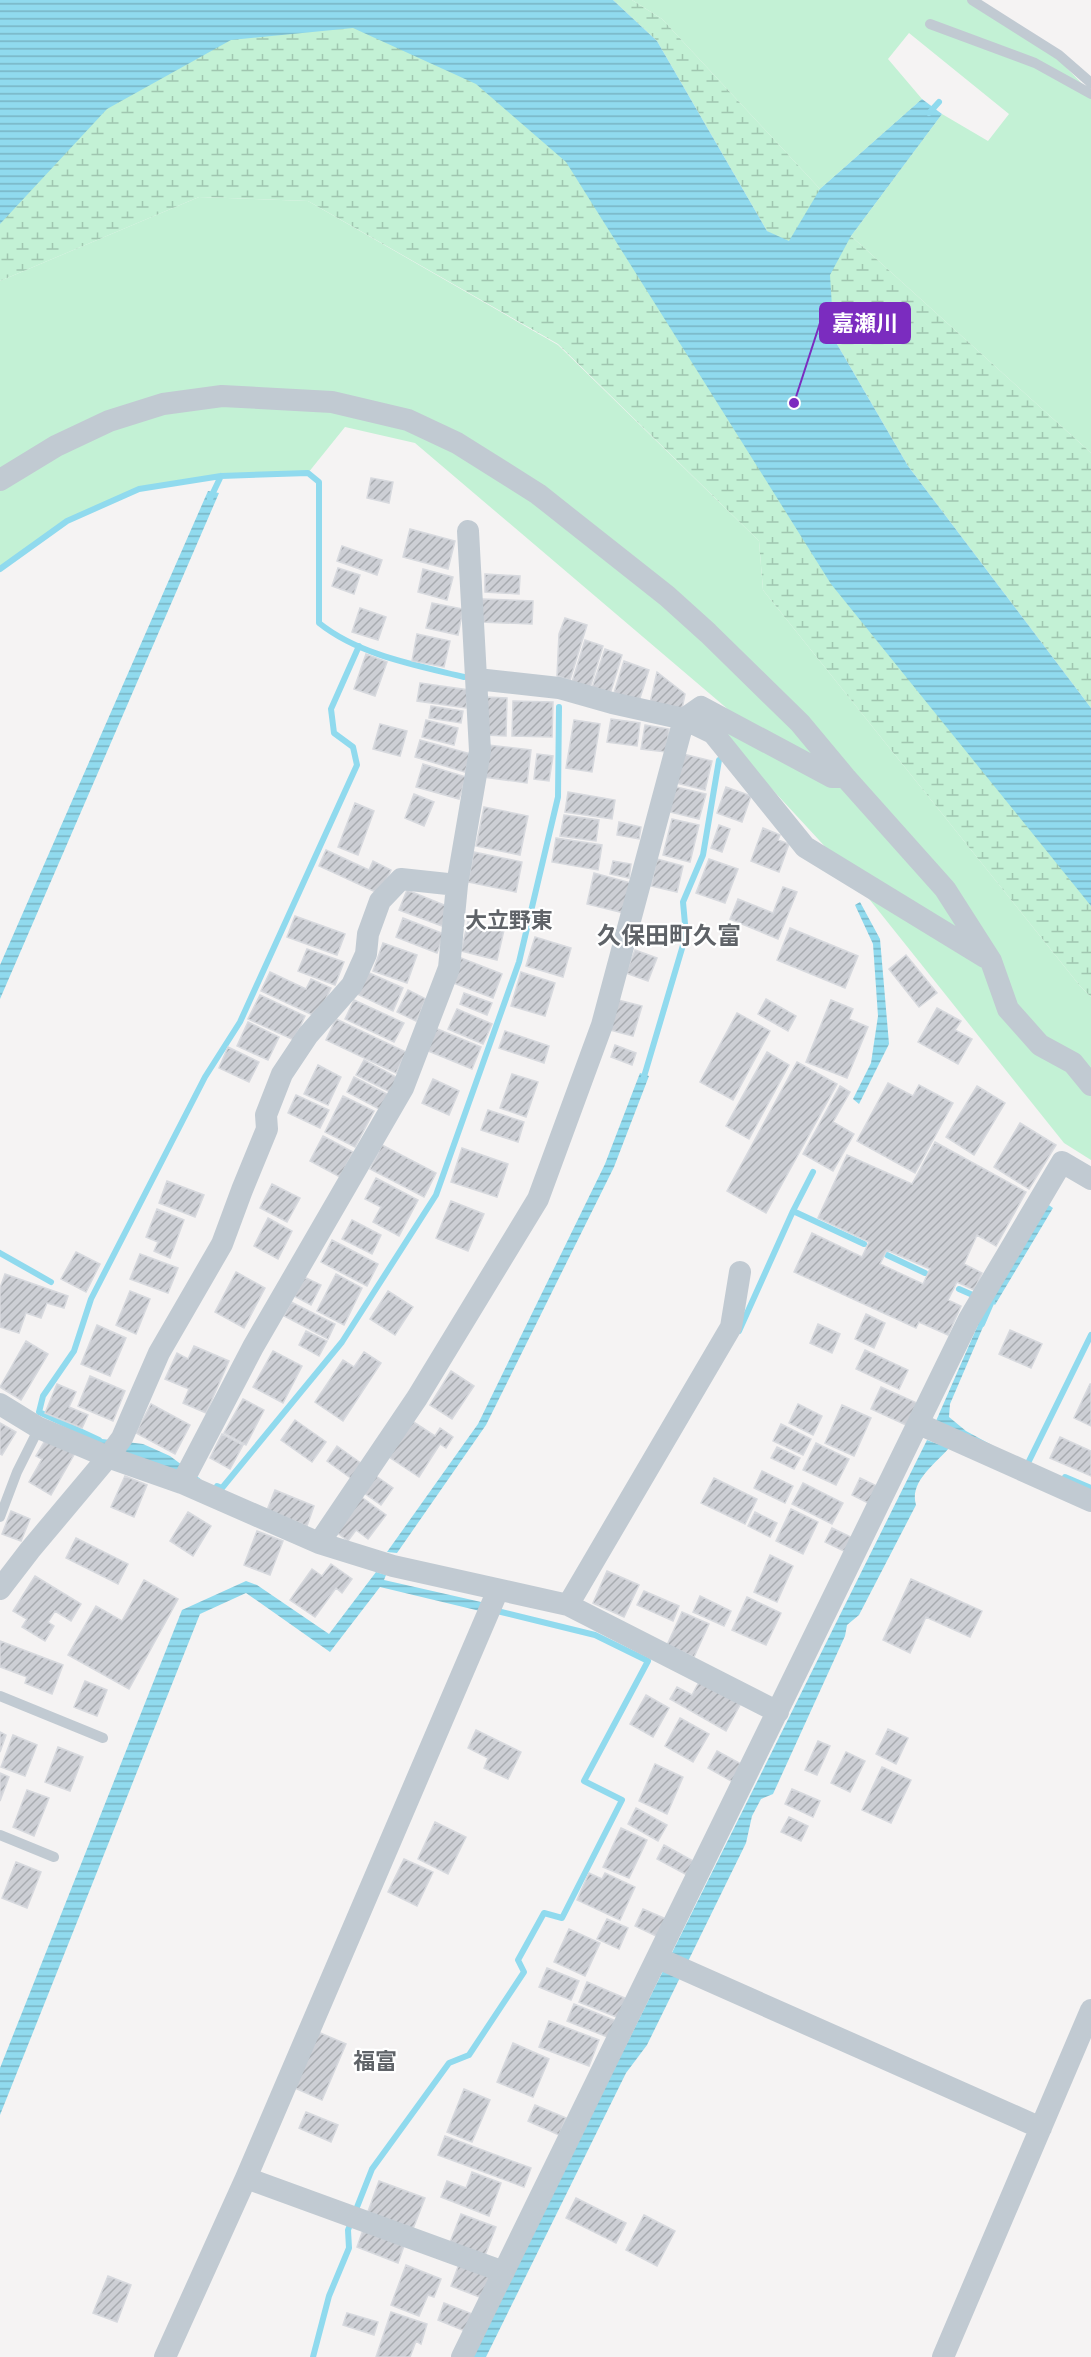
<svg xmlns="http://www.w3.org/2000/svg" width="1091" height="2357" font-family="'Nunito Sans','Noto Sans JP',sans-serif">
  <defs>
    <pattern id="wetland-marsh" width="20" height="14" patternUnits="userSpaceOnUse" patternTransform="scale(1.5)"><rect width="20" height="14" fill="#c3f1d5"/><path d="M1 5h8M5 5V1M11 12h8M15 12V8" fill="none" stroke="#a0c6b0"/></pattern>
    <pattern id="water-rules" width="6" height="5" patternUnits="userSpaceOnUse" patternTransform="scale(1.5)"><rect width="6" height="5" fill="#90daee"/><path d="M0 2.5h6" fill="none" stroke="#78b4c4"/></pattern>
    <pattern id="building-hatch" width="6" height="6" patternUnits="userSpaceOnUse" patternTransform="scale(1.5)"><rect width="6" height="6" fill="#cdcfd5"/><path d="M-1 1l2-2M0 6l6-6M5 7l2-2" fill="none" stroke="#a8abb0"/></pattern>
  </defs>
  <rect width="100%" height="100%" fill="#f5f3f3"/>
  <path fill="#c3f1d5" d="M632 0H978L1057 58 1091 93V453L851 236 942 114 988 141 1009 114 909 33 888 59 922 99 820 189 662 19Z
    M199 197 308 201 558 345 759 541 763 590 1080 986 1091 997V1160L1064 1143 842 865 725 738 730 711 415 443 345 427 308 473 221 476 139 489 67 521 0 569V281Z"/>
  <path fill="url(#wetland-marsh)" d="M396 0 558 107 1091 872V997L1080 986 763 590 759 541 558 344 308 201 199 197 0 281V190L123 57Z
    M613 0H632L662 19 820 189 922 99 805 258 767 231 657 41Z
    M942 114 851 236 1091 453V708L908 466 834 339 817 299 861 203Z"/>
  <path fill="url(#water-rules)" d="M0 0H613L657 41 767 231 789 241 820 189 922 99 942 114 851 236 830 275 834 339 908 466 1091 708V906L831 584 566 162 476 84 353 28 231 40 107 109 0 224Z
    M208 491 219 493 0 999V965Z
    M860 902 880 939 889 1044 859 1104 853 1099 871 1063 878 1016 873 944 855 905Z
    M640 1073 649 1076 614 1167 486 1425 397 1553 387 1552 478 1424 605 1164Z
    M1043 1201 1053 1208 995 1305 990 1301Z
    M981 1318 986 1320 950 1404 949 1417 966 1431 999 1449 936 1421Z
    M94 1438 143 1444 170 1456 202 1480 104 1446Z
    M927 1440 949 1448C935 1464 909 1482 916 1505L859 1615 847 1625 845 1636 773 1794 761 1799 752 1816 746 1843 647 2045 626 2073 486 2357H471Z
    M376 1572 386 1575 384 1580 481 1602 480 1611 380 1587 330 1652 246 1593 200 1614 0 2115V2068L182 1610 246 1581 257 1585 329 1634Z"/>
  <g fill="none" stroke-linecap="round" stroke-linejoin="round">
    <path stroke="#90daee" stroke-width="6" d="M929 113 939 102
      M210 499 221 476
      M0 569 67 521 139 489 221 476 308 473 319 482V623C359 655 415 665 464 677
      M643 1080 686 935 683 902 703 855 719 760
      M793 1211 813 1172
      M0 1253 51 1282
      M887 1255 925 1273
      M959 1289 975 1296
      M982 1324 992 1301
      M739 1331 793 1211 864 1244
      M99 1440 39 1412 43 1396 74 1351 91 1299 205 1077 240 1022 357 765 353 747 334 733 331 709 359 646
      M1029 1461 1091 1335
      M1065 1477 1091 1488
      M217 1486 222 1488 342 1342 436 1195 519 962 558 797 559 707
      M313 2357 329 2296 349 2248 348 2230 372 2169 449 2063 469 2055 524 1972 518 1960 544 1913 562 1918 622 1800 584 1781 648 1661 595 1635 493 1610"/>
  </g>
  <path fill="url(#building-hatch)" stroke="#d7d9de" stroke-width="1.5" fill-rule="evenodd" d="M371 478 393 482 389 503 367 498Z
    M410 529 455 541 448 569 403 557Z
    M342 546 382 560 377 575 337 561Z
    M338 568 360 575 354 594 332 586Z
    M423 569 453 577 447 600 418 592Z
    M485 574 520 576 519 594 485 592Z
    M482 599 533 601 532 624 481 622Z
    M432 603 463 609 458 635 426 628Z
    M360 608 386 617 378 640 352 632Z
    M565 618 587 625 570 680 557 676 559 634Z
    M417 634 450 641 444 667 412 661Z
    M585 640 603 646 590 688 572 682Z
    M605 649 622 655 610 694 592 688Z
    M366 654 387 662 375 696 354 689Z
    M624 661 649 670 639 701 614 693Z
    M657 672 685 694 682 709 650 703Z
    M420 683 469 690 466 708 417 701Z
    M486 697 507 698 506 736 485 735Z
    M513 701 553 702 552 737 512 736Z
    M431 706 463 711 461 723 429 718Z
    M611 719 640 723 637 746 607 742Z
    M426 720 458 728 454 745 422 737Z
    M574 720 600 724 592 772 566 768Z
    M380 724 407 731 400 756 373 749Z
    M645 725 669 729 666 752 641 749Z
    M420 740 471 754 465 772 415 757Z
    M488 745 531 750 527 783 484 777Z
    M679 753 712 761 705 790 672 782Z
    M537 754 553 756 549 781 534 779Z
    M423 764 466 777 459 799 416 787Z
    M672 786 706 794 699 819 666 811Z
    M726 787 751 796 742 822 717 813Z
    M568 792 615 800 612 819 565 812Z
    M414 794 434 802 424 826 405 818Z
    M355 803 374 811 358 855 338 847Z
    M484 807 528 816 520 855 476 846Z
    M564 815 599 820 596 841 560 836Z
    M672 819 699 825 690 862 663 855Z
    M619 822 641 827 639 839 617 835Z
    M719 825 730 829 722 852 711 848Z
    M763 828 780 835 778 840 789 844 779 872 751 861Z
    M556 838 602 845 598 870 552 862Z
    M326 850 369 870 373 861 391 870 380 894 319 866Z
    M474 852 522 862 516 892 468 882Z
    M657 859 683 866 677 892 651 886Z
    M709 859 738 869 725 903 696 893Z
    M613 861 631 864 629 878 610 874Z
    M594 873 631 883 624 913 587 904Z
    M783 887 797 892 778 939 730 919 738 899 773 913Z
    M407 890 449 907 442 926 399 910Z
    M295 916 345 934 337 955 287 937Z
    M403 918 444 934 437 953 396 937Z
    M468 922 504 930 497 960 461 951Z
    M790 928 858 956 845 988 777 960Z
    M535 937 571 948 563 977 526 966Z
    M383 943 417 955 407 983 373 971Z
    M307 949 344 962 335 985 298 971Z
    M635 950 657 958 648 981 626 973Z
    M906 955 937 993 919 1007 889 969Z
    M461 958 502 974 493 998 451 982Z
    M270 972 306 989 311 979 331 988 317 1017 261 991Z
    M367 972 403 988 393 1011 357 994Z
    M521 972 555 983 545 1016 511 1006Z
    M408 990 426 999 416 1021 397 1012Z
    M464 993 492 1003 487 1015 460 1004Z
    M260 995 305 1016 294 1040 248 1019Z
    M766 999 796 1016 788 1031 758 1014Z
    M354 1000 404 1023 394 1042 345 1019Z
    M618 1000 642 1006 633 1036 610 1030Z
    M831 1000 853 1009 849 1019 868 1027 847 1078 806 1062Z
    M937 1008 961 1021 955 1030 972 1039 958 1064 918 1042Z
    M457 1009 492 1024 483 1044 448 1029Z
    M737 1013 770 1031 733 1100 700 1082Z
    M336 1019 406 1052 396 1073 326 1040Z
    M248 1022 279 1037 268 1060 237 1046Z
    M435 1028 481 1047 472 1069 426 1050Z
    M505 1031 549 1046 544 1063 499 1048Z
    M615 1045 636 1053 632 1065 611 1057Z
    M228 1047 259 1062 249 1082 219 1068Z
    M767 1052 789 1065 749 1139 726 1126Z
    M364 1060 398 1078 390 1092 356 1075Z
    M797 1062 837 1084 766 1213 727 1191Z
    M318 1065 341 1077 328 1105 304 1094Z
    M512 1074 538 1082 526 1117 500 1108Z
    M354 1077 389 1095 381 1110 347 1092Z
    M433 1079 459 1091 449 1115 422 1103Z
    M888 1083 913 1096 919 1085 953 1103 915 1173 857 1141Z
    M840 1086 850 1092 833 1122 854 1134 833 1171 803 1154Z
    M977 1086 1005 1103 974 1155 946 1137Z
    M296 1095 329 1110 320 1128 288 1113Z
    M343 1096 374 1111 355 1147 325 1132Z
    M488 1110 524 1122 518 1142 481 1130Z
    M1020 1123 1056 1145 1029 1189 994 1167Z
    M323 1136 353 1152 340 1177 310 1161Z
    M935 1142 1026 1192 996 1246 977 1235 964 1264 982 1273 974 1290 957 1282 948 1300 961 1306 948 1335 919 1322 916 1328 794 1272 812 1233 862 1257 869 1242 818 1218 847 1155 912 1184ZM887 1250 930 1269 923 1284 880 1264Z
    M382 1145 436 1173 424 1197 370 1169Z
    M462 1148 508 1164 497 1197 451 1182Z
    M376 1178 418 1200 399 1236 373 1222 381 1207 365 1199Z
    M167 1181 204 1195 195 1217 159 1203Z
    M272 1184 300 1198 287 1222 260 1208Z
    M451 1201 484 1214 468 1251 436 1238Z
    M157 1209 184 1220 170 1258 154 1251 158 1242 146 1237Z
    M268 1218 292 1231 278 1259 254 1246Z
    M352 1220 381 1235 372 1254 342 1239Z
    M332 1240 378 1264 367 1286 321 1262Z
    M76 1252 100 1264 86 1292 61 1279Z
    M140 1254 178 1268 168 1293 130 1279Z
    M236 1272 265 1288 244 1328 215 1312Z
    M5 1274 68 1296 64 1308 47 1303 41 1318 26 1313 19 1333 0 1327V1288Z
    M336 1274 362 1288 344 1325 317 1311Z
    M304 1277 321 1285 311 1305 294 1296Z
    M130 1291 150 1299 136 1334 116 1325Z
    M388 1291 413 1307 395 1335 370 1319Z
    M291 1302 335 1324 328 1339 284 1316Z
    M866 1314 885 1323 874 1348 855 1339Z
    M818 1324 840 1334 832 1353 810 1343Z
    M97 1325 126 1338 110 1376 81 1364Z
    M1010 1330 1042 1344 1031 1368 999 1354Z
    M306 1331 327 1341 319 1356 299 1345Z
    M26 1341 48 1354 21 1400 0 1387Z
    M194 1346 229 1361 206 1413 183 1403 189 1389 165 1379 177 1353 188 1359Z
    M865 1350 908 1370 899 1389 856 1369Z
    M273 1351 302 1366 283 1403 253 1387Z
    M364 1352 381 1363 343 1421 315 1402 343 1360 354 1367Z
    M451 1371 474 1386 452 1419 430 1405Z
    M90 1376 125 1391 113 1421 78 1406Z
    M57 1384 76 1392 69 1407 88 1415 82 1428 45 1413Z
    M1090 1384H1091V1426L1074 1418Z
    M881 1387 917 1403 906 1425 871 1409Z
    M243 1399 264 1410 246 1445 224 1433Z
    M151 1404 190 1425 175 1454 136 1433Z
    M798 1404 822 1416 813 1435 789 1423Z
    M842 1405 871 1418 854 1456 825 1443Z
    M295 1420 326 1442 312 1462 281 1440Z
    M412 1421 435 1436 440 1428 453 1437 446 1448 440 1444 419 1477 389 1457Z
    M0 1423 16 1432 2 1455 0 1454Z
    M781 1424 811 1439 803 1455 773 1441Z
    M222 1434 243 1445 230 1469 210 1458Z
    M47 1437 75 1453 51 1495 29 1482 42 1459 36 1456Z
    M1060 1437 1091 1451V1476L1050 1458Z
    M816 1443 849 1459 836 1485 803 1470Z
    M337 1446 362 1464 352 1479 327 1461Z
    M777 1447 800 1458 794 1469 771 1458Z
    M762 1471 793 1486 785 1503 754 1488Z
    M125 1476 147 1485 134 1517 111 1507Z
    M376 1476 393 1488 381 1505 364 1493Z
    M714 1478 757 1499 745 1524 701 1503Z
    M860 1478 879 1487 870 1504 852 1495Z
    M803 1483 843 1503 832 1524 792 1504Z
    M275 1490 314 1506 307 1526 267 1510Z
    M360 1496 386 1515 368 1539 356 1530 348 1541 335 1531Z
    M791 1509 818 1522 803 1554 776 1541Z
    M11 1511 30 1519 21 1541 2 1534Z
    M188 1512 211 1526 193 1556 170 1541Z
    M755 1512 777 1523 770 1537 748 1526Z
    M832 1528 855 1539 848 1553 825 1542Z
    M257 1531 283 1541 270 1575 244 1565Z
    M76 1538 128 1564 118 1584 66 1558Z
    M770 1555 793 1566 777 1602 754 1592Z
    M331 1564 352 1579 342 1593 336 1588 315 1617 290 1600 312 1569 322 1576Z
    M607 1571 639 1585 624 1617 593 1603Z
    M35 1576 81 1604 71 1621 55 1611 48 1622 54 1626 45 1641 22 1627 27 1619 13 1611Z
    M911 1579 982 1611 970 1637 926 1617 910 1653 883 1640Z
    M144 1580 178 1599 129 1689 68 1655 96 1606 122 1621Z
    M644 1591 679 1606 673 1621 637 1605Z
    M700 1596 731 1611 724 1626 693 1612Z
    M747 1597 781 1613 766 1645 732 1630Z
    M682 1612 709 1624 694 1657 667 1645Z
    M0 1641 63 1665 52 1694 25 1683 27 1677 0 1667Z
    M700 1680 741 1703 726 1731 670 1699 677 1687 692 1695Z
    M85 1681 107 1690 97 1716 74 1707Z
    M646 1695 669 1708 653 1737 630 1724Z
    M680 1718 709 1734 693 1762 665 1746Z
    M888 1729 908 1738 896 1764 876 1754Z
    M476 1730 521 1752 508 1779 484 1768 488 1758 468 1748Z
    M0 1732 6 1735 0 1752Z
    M13 1735 37 1745 25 1776 1 1767Z
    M818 1741 830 1746 817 1775 805 1770Z
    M58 1747 83 1757 70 1791 45 1782Z
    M717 1751 743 1765 733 1782 708 1768Z
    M846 1752 865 1761 850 1792 831 1783Z
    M655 1764 683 1777 667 1814 639 1801Z
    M882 1767 911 1780 891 1823 862 1810Z
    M0 1773 9 1777 0 1801Z
    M792 1789 820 1801 813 1817 785 1804Z
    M27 1790 49 1798 34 1836 13 1827Z
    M636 1808 667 1825 658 1841 628 1824Z
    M789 1817 808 1826 801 1841 781 1832Z
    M435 1822 466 1837 448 1874 418 1859Z
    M621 1828 647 1840 629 1878 603 1867Z
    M664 1845 695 1862 687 1875 657 1859Z
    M404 1859 433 1872 417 1906 388 1892Z
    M16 1862 41 1872 27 1908 2 1898Z
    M589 1873 602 1879 605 1873 635 1887 620 1920 577 1900Z
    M643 1909 666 1919 658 1937 635 1926Z
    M607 1919 628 1928 619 1949 597 1939Z
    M569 1929 600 1943 585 1976 554 1962Z
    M547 1968 579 1981 571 2000 539 1987Z
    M587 1982 627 1999 619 2018 579 2002Z
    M574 2004 616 2021 610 2038 567 2021Z
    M549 2021 599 2040 589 2066 539 2047Z
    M318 2032 346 2044 322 2100 295 2088Z
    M513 2043 549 2059 533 2097 497 2082Z
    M464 2089 490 2100 472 2142 447 2132Z
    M535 2105 566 2118 559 2135 528 2121Z
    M306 2112 338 2125 331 2142 299 2128Z
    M445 2136 531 2168 524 2187 438 2155Z
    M472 2172 501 2183 489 2216 441 2197 447 2181 466 2188Z
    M379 2181 425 2198 411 2234 366 2217Z
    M576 2198 626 2223 616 2243 566 2218Z
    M461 2214 496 2227 484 2258 449 2245Z
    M644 2215 675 2231 657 2266 626 2250Z
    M364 2227 405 2243 398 2263 357 2247Z
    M459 2264 491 2277 482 2298 451 2286Z
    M406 2265 441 2279 434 2297 428 2295 419 2316 391 2305Z
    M108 2276 131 2285 117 2322 93 2313Z
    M444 2303 472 2314 465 2331 438 2320Z
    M391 2312 427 2324 421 2344 416 2341 410 2357H376Z
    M347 2313 378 2322 374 2335 343 2325Z"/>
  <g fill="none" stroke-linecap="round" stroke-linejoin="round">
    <path stroke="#c1cad2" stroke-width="10" d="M972 0 1059 55 1091 83
      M930 24 1035 63 1091 94
      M0 1517 17 1472 39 1428
      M0 1696 103 1738
      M0 1835 54 1857"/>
    <path stroke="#c1cad2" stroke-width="22" d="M0 480 56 446 109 421 163 404 222 396 332 402 408 420 457 443 538 494 667 596 708 633 800 723 845 777 945 889 991 961 1008 1009 1040 1045 1073 1063 1091 1085
      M477 679 559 688 612 703 684 719 701 707 832 777H845
      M0 1404 39 1428 108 1457 182 1483 319 1543 393 1566 568 1605 778 1712
      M919 1424 1091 1501
      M182 1483 253 1347 403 1088 449 968 457 885 480 751 468 531
      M319 1543 417 1398 538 1199 602 1025 684 719 713 733 805 847 985 957
      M0 1589 30 1550 108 1457 122 1438 159 1353 222 1244 242 1190 267 1129 266 1115 282 1074 308 1035 352 985 366 954 368 934 380 901 401 879 457 885
      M568 1605 731 1327 740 1272
      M658 1958 1041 2128
      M246 2178 504 2272
      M165 2357 246 2178 498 1590
      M462 2357 969 1319 1062 1162 1091 1179
      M943 2357 1091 2010"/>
  </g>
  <g text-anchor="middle" stroke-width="4.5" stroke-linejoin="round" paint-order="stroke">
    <g font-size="22" font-weight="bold" fill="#5f6368" stroke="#fff">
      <text x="509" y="928">大立野東</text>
      <text x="375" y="2069">福富</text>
    </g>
    <g font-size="24" font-weight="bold" fill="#5f6368" stroke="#fff">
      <text x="669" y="944">久保田町久富</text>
    </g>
  </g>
  <path fill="none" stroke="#7b2cbf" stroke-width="2" d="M794 403L820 323"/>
  <circle fill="#7b2cbf" stroke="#fff" stroke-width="2" cx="794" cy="403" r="6"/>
  <rect fill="#7b2cbf" stroke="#7b2cbf" stroke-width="2" x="820" y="303" width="90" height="40" rx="6"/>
  <g font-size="22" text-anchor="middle" font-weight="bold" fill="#fff">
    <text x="865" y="331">嘉瀬川</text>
  </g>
</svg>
